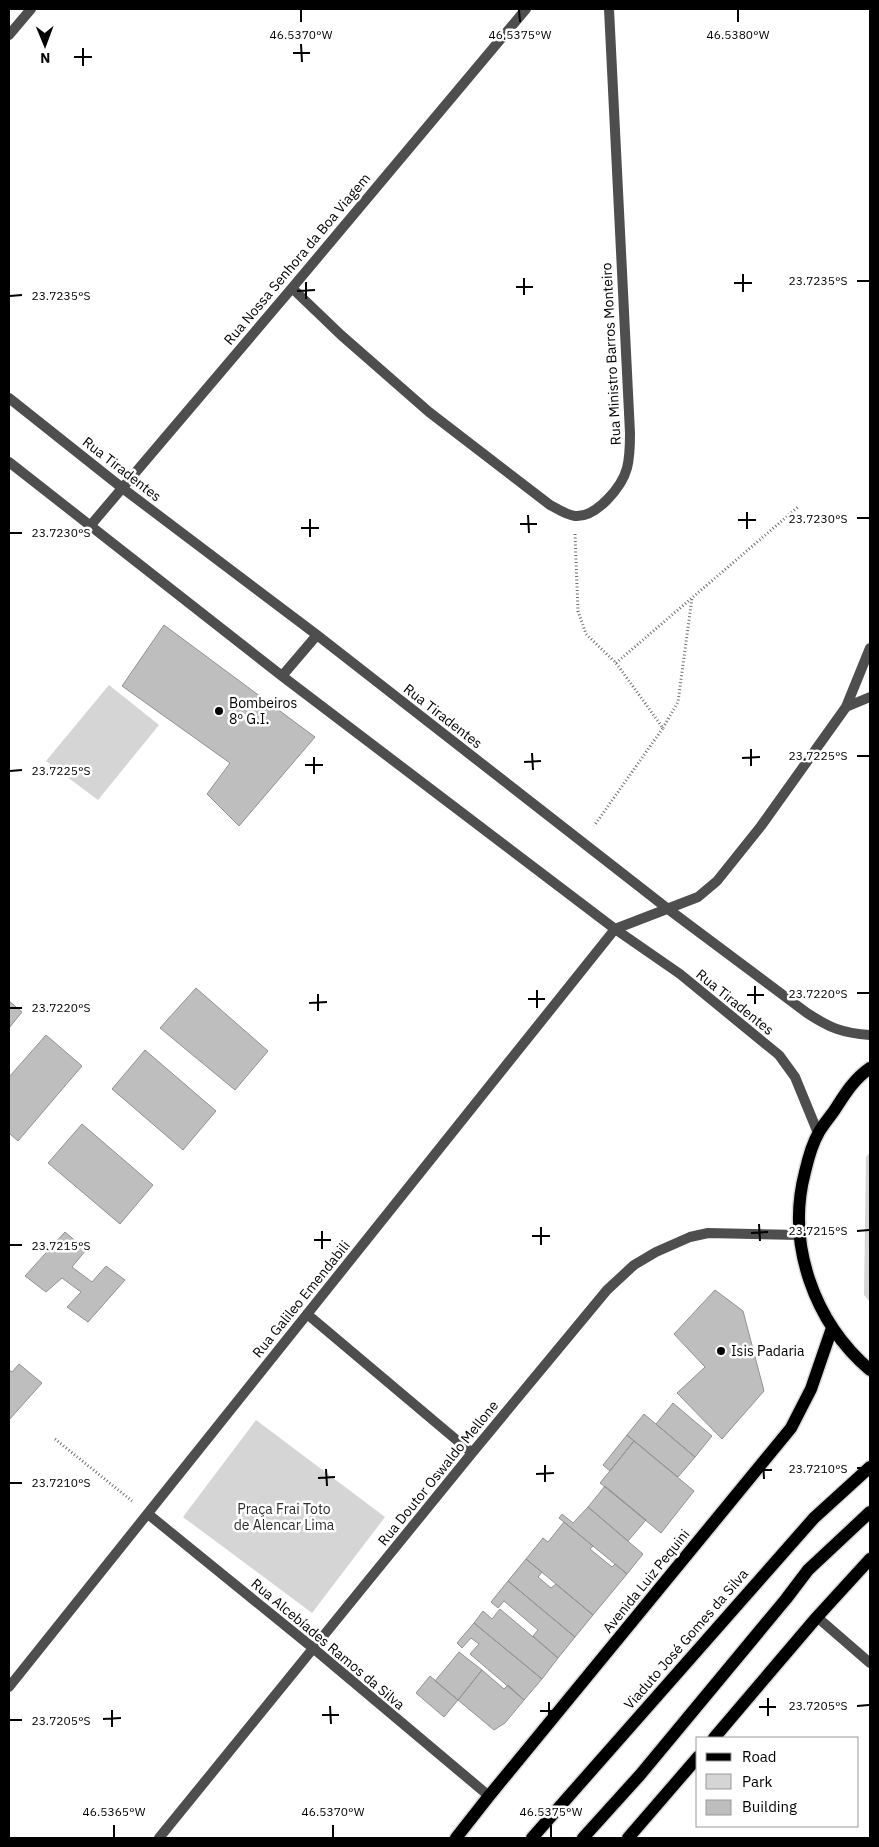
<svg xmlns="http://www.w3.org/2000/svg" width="879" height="1847" font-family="'IBM Plex Sans',sans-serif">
  <rect width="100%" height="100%" fill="#fff"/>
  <path fill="#d5d5d5" d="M109 685 159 725 98 800 46 761Z
    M870 1152V1302L864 1295 866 1157Z
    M256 1420 385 1517 312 1613 183 1517Z"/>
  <path fill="#bebebe" stroke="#929292" d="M164 625 315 737 239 826 207 794 230 763 122 686Z
    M196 988 268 1051 235 1090 160 1028Z
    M9 1001 22 1012 9 1028Z
    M46 1035 82 1066 18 1141 9 1133V1077Z
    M145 1050 216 1111 183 1150 112 1089Z
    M82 1124 153 1185 120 1224 48 1163Z
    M65 1232 86 1250 72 1267 92 1282 106 1266 125 1280 88 1322 67 1307 81 1292 62 1278 46 1292 25 1276Z
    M715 1290 743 1311 764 1391 722 1439 677 1393 705 1367 674 1334Z
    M19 1364 42 1383 9 1420V1370L12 1372Z
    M673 1403 712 1436 695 1457 656 1424Z
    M644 1414 695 1457 678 1477 627 1435Z
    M627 1435 634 1441 610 1471 603 1465Z
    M634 1441 694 1491 661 1533 600 1483Z
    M605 1486 646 1520 628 1541 588 1507Z
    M588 1507 643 1554 627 1574 559 1518 562 1514 573 1523Z
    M564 1522 593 1546 590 1549 612 1567 615 1564 627 1574 593 1615 526 1559 543 1538 548 1542Z
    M526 1559 542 1572 538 1577 551 1588 556 1584 593 1615 575 1637 508 1581Z
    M508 1581 575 1637 558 1658 533 1636 538 1630 504 1601 498 1608 491 1602Z
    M500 1609 558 1658 542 1679 474 1623 483 1611 492 1619Z
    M474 1623 542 1679 524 1700 470 1654 479 1644 471 1638 462 1648 457 1643Z
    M459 1652 482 1670 458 1700 435 1681Z
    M482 1670 504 1689 508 1685 524 1700 505 1723 494 1730 458 1700Z
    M430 1676 458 1700 444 1717 416 1693Z"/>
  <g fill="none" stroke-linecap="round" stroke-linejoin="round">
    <g stroke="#dbdbdb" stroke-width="15">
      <path id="primary" d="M870 1068C853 1080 845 1094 834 1111 829 1118 823 1125 819 1132 812 1144 808 1159 805 1172 786 1244 814 1322 870 1370
        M714 1738 817 1617 870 1559
        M456 1838 489 1796 791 1428 811 1389 832 1328
        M532 1838 814 1518 870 1467
        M583 1838 640 1775 786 1599 808 1570 870 1512
        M628 1838 698 1757"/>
    </g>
    <path stroke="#707070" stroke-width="3" stroke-dasharray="1 2.5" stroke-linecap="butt" d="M575 534 578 611 586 634 616 663 663 728 594 826
      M616 663 798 507
      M663 728 678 702 692 598
      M55 1439 132 1501"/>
    <path stroke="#4e4e4e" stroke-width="10" d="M9 35 31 9
      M292 288 341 335 429 412 550 505C558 509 566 515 575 516 596 518 622 487 627 468 630 457 630 445 630 433L609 9
      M90 526 292 288 526 9
      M846 707 870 697
      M307 1314 472 1453
      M148 1514 313 1648 489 1796
      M817 1617 870 1663
      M9 1687 615 929 698 897 717 881 761 826 846 707 870 648
      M159 1838 472 1453 607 1290 634 1265 656 1252 690 1237 708 1233 800 1235"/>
    <path stroke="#4e4e4e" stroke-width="10" d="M9 398 121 487 317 635 668 909 807 1013C830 1028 842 1033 870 1035
      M9 462 282 676 615 929 680 974 779 1055 795 1077 818 1133
      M282 676 317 635"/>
    <use href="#primary" stroke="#000" stroke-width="12"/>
  </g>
  <path fill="none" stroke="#000" stroke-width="2" d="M301 10V22M519 10 520 22M738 10V22M301 44 302 62M83 48V66M293 53H310M74 57H92M743 274V292M524 278V295M857 281H869M306 282V299M734 283H752M516 287H533M297 291 315 290M10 296 22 295M747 512V529M528 515 529 533M857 518H869M310 519V537M738 520H756M520 524H537M301 528H319M10 533H22M751 749V766M532 753 533 770M857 756H869M314 757V774M742 758 760 757M524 762 541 761M305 765H323M10 771 22 770M755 986V1004M537 990V1008M857 993H869M318 994V1011M747 995H764M528 999H545M309 1003 327 1002M10 1008H22M759 1224 760 1241M541 1227V1245M322 1231V1249M857 1231 869 1230M751 1233 768 1232M532 1236H550M314 1240H331M10 1245H22M763 1461 764 1479M545 1465V1482M857 1468H869M326 1469 327 1486M755 1470H772M536 1474 554 1473M318 1478 335 1477M10 1483H22M768 1698V1716M549 1702V1720M330 1706 331 1724M857 1706 869 1705M759 1707H776M112 1710V1727M540 1711H558M322 1715H339M103 1719 121 1718M10 1720H22M114 1825V1837M333 1825V1837M551 1825V1837"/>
  <g fill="#000" stroke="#fff" stroke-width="2">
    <circle cx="219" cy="711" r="5"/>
    <circle cx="721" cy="1351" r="5"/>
  </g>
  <g text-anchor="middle" stroke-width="5" stroke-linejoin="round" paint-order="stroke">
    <g font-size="14" fill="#000" stroke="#fff">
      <text transform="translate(297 259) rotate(-50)" y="5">Rua Nossa Senhora da Boa Viagem</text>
      <text transform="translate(611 354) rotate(-93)" y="5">Rua Ministro Barros Monteiro</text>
      <text transform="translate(122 469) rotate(38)" y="5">Rua Tiradentes</text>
      <text transform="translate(443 716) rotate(38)" y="5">Rua Tiradentes</text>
      <text transform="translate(735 1002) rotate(39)" y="5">Rua Tiradentes</text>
      <text transform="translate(301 1299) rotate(-51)" y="5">Rua Galileo Emendabili</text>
      <text transform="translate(438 1473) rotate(-51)" y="5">Rua Doutor Oswaldo Mellone</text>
      <text transform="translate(646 1581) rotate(-51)" y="5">Avenida Luiz Pequini</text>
      <text transform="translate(686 1639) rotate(-49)" y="5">Viaduto José Gomes da Silva</text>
      <text transform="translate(328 1644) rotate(40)" y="5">Rua Alcebíades Ramos da Silva</text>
    </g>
    <g font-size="14" fill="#000" stroke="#fff" text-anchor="start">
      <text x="229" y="708">Bombeiros<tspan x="229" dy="16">8º G.I.</tspan></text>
      <text x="731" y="1356">Isis Padaria</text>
    </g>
    <g font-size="14" fill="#2c2c2c" stroke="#fff">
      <text x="284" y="1514">Praça Frai Toto<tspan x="284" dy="16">de Alencar Lima</tspan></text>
    </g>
  </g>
  <g font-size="12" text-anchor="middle" fill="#000" stroke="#fff" stroke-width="5" stroke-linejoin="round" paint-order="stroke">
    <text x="301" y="39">46.5370°W</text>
    <text x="520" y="39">46.5375°W</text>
    <text x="738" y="39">46.5380°W</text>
    <text x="818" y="285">23.7235°S</text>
    <text x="61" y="300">23.7235°S</text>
    <text x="818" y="523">23.7230°S</text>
    <text x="61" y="537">23.7230°S</text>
    <text x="818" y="760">23.7225°S</text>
    <text x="61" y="775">23.7225°S</text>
    <text x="818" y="998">23.7220°S</text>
    <text x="61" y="1012">23.7220°S</text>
    <text x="818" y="1235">23.7215°S</text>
    <text x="61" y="1250">23.7215°S</text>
    <text x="818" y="1473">23.7210°S</text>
    <text x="61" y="1487">23.7210°S</text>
    <text x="818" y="1710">23.7205°S</text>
    <text x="61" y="1725">23.7205°S</text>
    <text x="114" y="1816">46.5365°W</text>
    <text x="333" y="1816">46.5370°W</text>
    <text x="551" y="1816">46.5375°W</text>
  </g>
  <rect width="879" height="1847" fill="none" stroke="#000000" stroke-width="20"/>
  <rect x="696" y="1737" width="162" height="90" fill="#ffffff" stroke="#999999"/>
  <rect x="706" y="1753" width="25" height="8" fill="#000000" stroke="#999999"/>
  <text x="742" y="1762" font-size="15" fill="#000000">Road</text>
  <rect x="706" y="1774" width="25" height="15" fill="#d5d5d5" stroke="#999999"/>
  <text x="742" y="1787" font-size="15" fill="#000000">Park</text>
  <rect x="706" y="1800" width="25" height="15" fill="#bebebe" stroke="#999999"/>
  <text x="742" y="1812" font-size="15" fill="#000000">Building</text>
  <g transform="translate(45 45) rotate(179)" stroke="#ffffff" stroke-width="4" paint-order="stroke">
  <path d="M0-4L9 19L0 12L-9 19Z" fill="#000000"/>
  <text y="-8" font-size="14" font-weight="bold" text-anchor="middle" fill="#000000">N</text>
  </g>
</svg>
